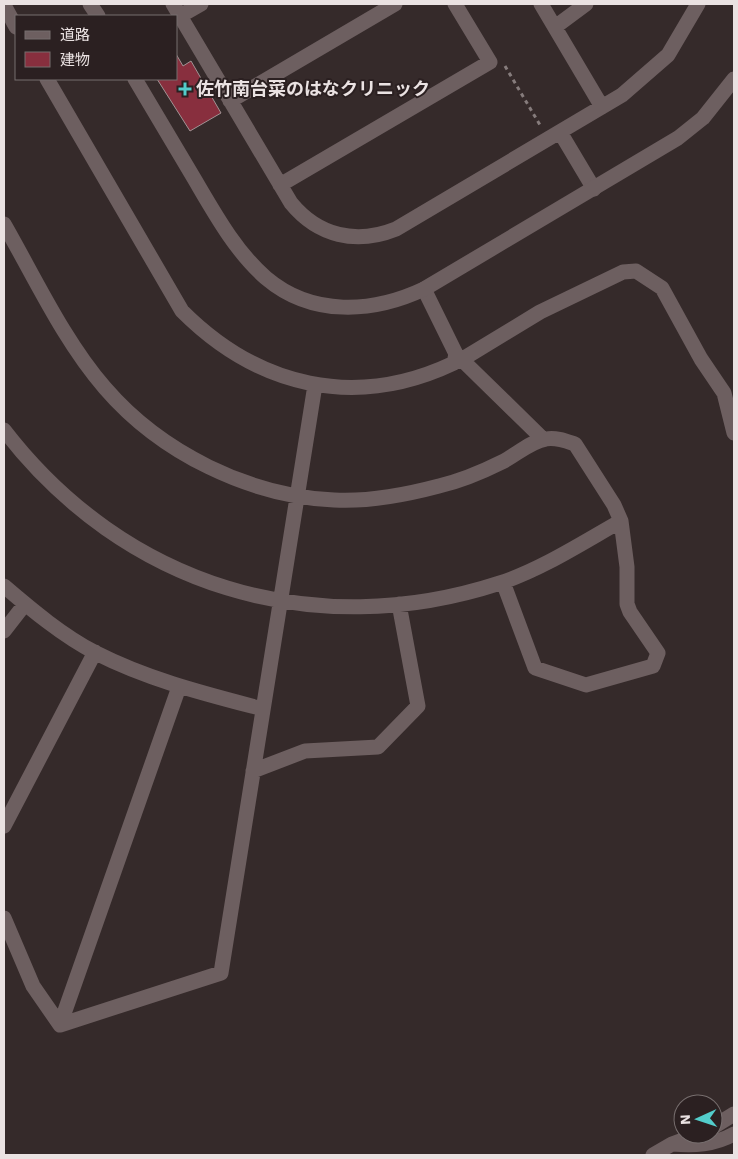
<svg xmlns="http://www.w3.org/2000/svg" width="738" height="1159" font-family="'Work Sans','Noto Sans JP',sans-serif">
  <rect width="100%" height="100%" fill="#352a2a"/>
  <path fill="#882f3e" stroke="#a19394" d="M176 54 183 66 191 61 221 113 190 131 157 79H176Z"/>
  <g fill="none" stroke-linecap="round" stroke-linejoin="round">
    <path stroke="#867c7c" stroke-width="3" stroke-dasharray="4 4" stroke-linecap="butt" d="M505 66 540 125"/>
    <path stroke="#6d5f60" stroke-width="15" d="M173 4 291 203C318 236 356 245 396 229L622 95 668 55 698 4
      M541 4 602 107
      M4 5 16 27
      M180 16 201 4
      M555 27 586 4
      M47 79 182 311C258 387 355 410 454 363L456 354 424 289
      M230 101 395 4
      M560 132 594 189
      M280 185 490 62 455 4
      M4 224C35 278 64 341 105 388 161 453 249 496 334 500 369 502 405 495 439 486 460 481 482 472 502 462 516 455 531 441 546 439 556 437 566 441 575 444L614 505 621 521 627 567V604L630 612 658 653 653 666 586 685 535 668 503 582
      M456 354 543 439
      M461 360 540 312 623 272 636 271 662 288 701 359 724 393 734 433
      M4 430C124 586 313 644 500 583 542 569 582 543 621 521
      M4 586C32 610 63 636 96 653 149 680 206 694 263 709
      M4 631 25 604
      M253 771 305 751 378 747 418 706 399 604
      M4 826 95 652
      M4 918 33 986 60 1025 221 973 315 385
      M60 1025 179 687
      M713 1127 734 1114
      M672 1144C694 1146 714 1145 734 1134
      M653 1155 672 1144 699 1134"/>
    <path stroke="#6d5f60" stroke-width="15" d="M90 4 98 16
      M135 79C155 113 175 146 195 180 215 214 236 252 266 278 312 317 373 313 424 289L678 138 703 118 734 79"/>
  </g>
  <path fill="#53cdcb" stroke="#2b2021" stroke-width="2" d="M182.5 81.5h5v5h5v5h-5v5h-5v-5h-5v-5h5z"/>
  <g text-anchor="middle" stroke-width="4" stroke-linejoin="round" paint-order="stroke">
    <g font-size="18" font-weight="bold" fill="#eae2e2" stroke="#2b2021" text-anchor="start">
      <text x="196" y="95">佐竹南台菜のはなクリニック</text>
    </g>
  </g>
  <rect width="738" height="1159" fill="none" stroke="#eae2e2" stroke-width="10"/>
  <rect x="15" y="15" width="162" height="65" fill="#2b2021" stroke="#776e6e"/>
  <rect x="25" y="31" width="25" height="8" fill="#6d5f60" stroke="#776e6e"/>
  <text x="60" y="40" font-size="15" fill="#eae2e2">道路</text>
  <rect x="25" y="52" width="25" height="15" fill="#882f3e" stroke="#776e6e"/>
  <text x="60" y="65" font-size="15" fill="#eae2e2">建物</text>
  <g transform="translate(698 1119) rotate(267)"><circle r="24" fill="#2b2021" stroke="#776e6e"/>
  <path d="M0-4L9 19L0 12L-9 19Z" fill="#53cdcb"/>
  <text y="-8" font-size="14" font-weight="bold" text-anchor="middle" fill="#eae2e2">N</text>
  </g>
</svg>
